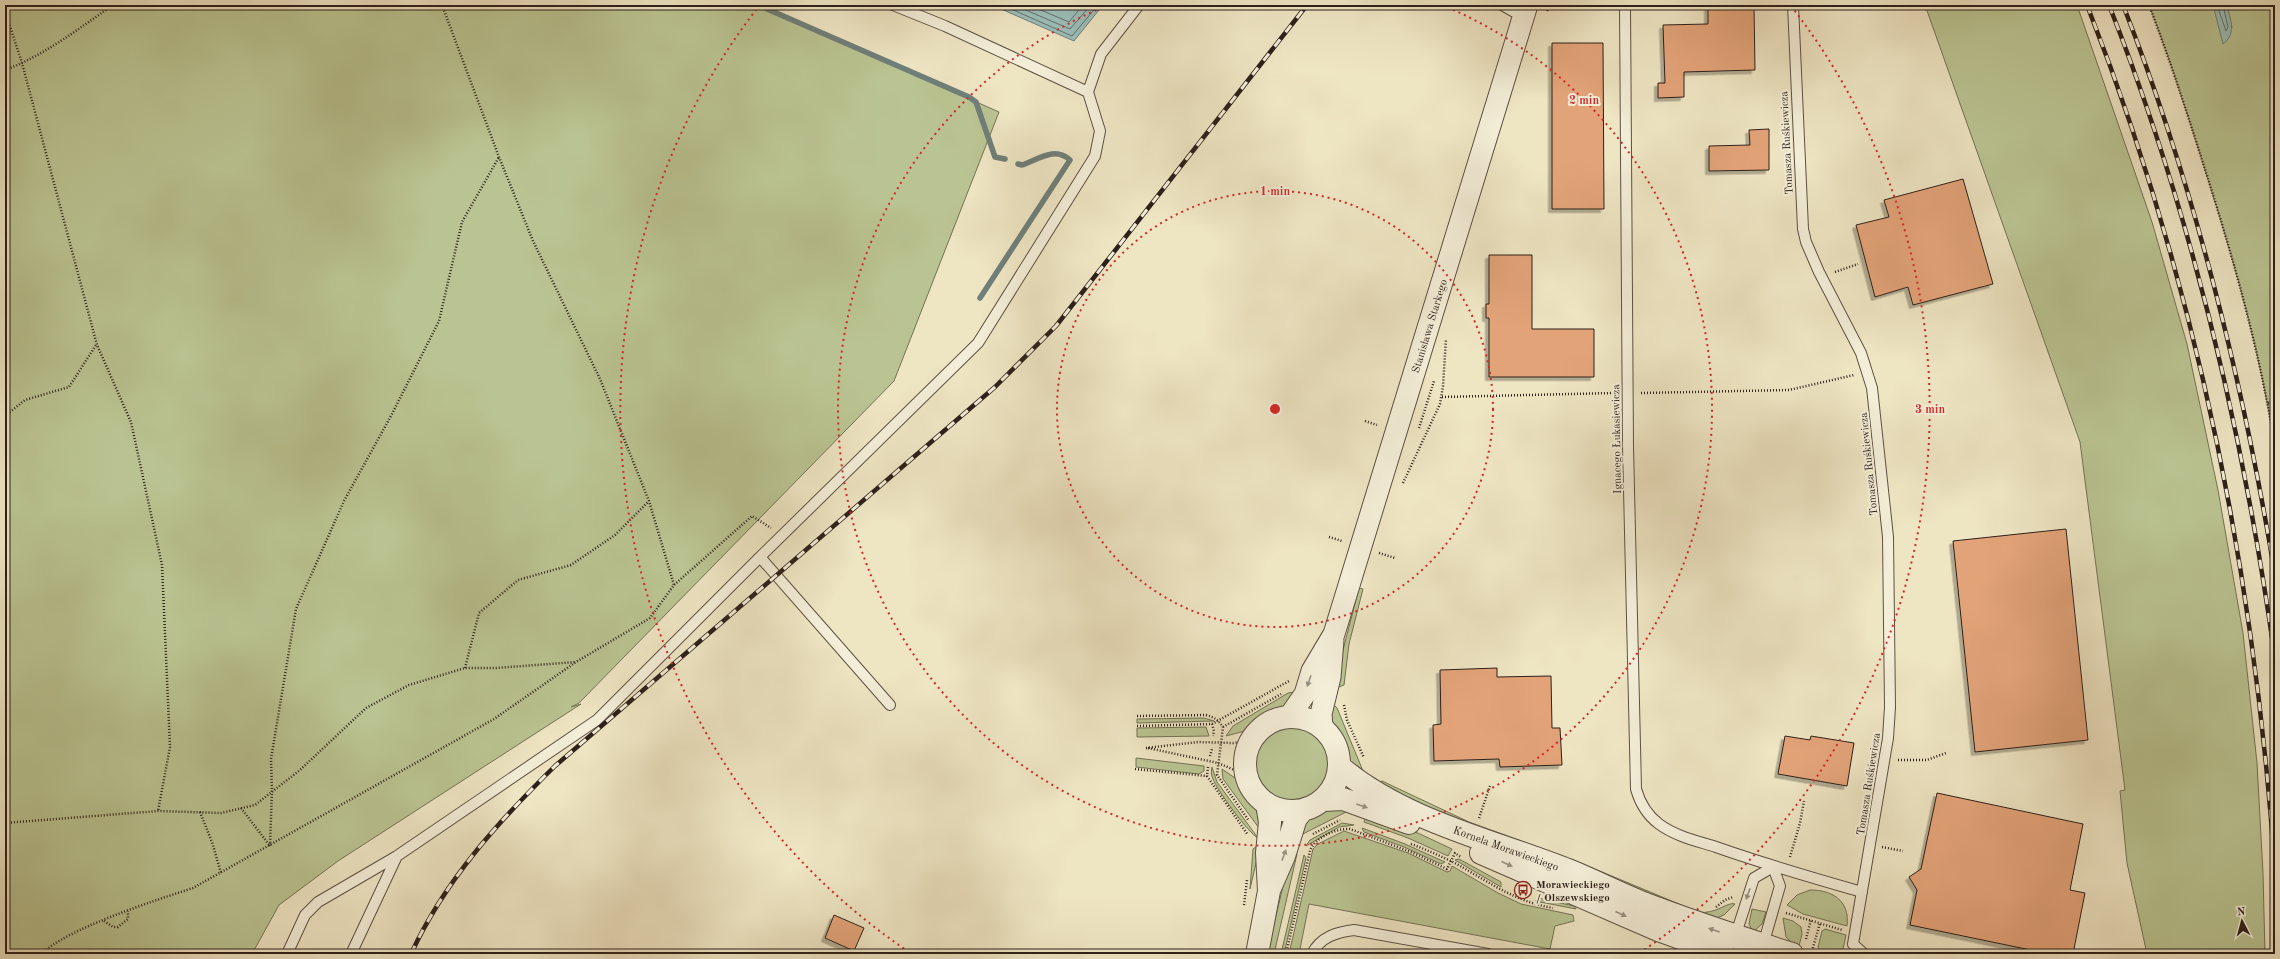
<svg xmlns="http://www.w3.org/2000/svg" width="2280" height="959" font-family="'Old Standard TT',serif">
  <defs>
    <filter id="shadow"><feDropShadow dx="-3.5" dy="3.5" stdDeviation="0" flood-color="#0004"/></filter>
  </defs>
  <rect width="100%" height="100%" fill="#eee5c3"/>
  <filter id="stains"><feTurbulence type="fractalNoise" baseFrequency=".005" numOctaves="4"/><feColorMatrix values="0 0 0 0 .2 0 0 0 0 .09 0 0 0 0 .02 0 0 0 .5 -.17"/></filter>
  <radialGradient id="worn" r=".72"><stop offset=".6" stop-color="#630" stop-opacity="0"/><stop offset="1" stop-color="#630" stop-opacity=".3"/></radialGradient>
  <path fill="#bac492" stroke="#747256" d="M5 5H757L999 112 894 381 579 703 571 707 581 704 338 861 279 905 252 954H5Z
    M1925 5H2077L2152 222 2187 344 2218 490 2243 633 2257 763 2263 873 2265 954H2147L2127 863 2120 791 2125 790 2080 442Z
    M2149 5H2213L2215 10 2232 28 2227 5H2275V447C2261 358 2237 271 2210 186 2191 125 2172 65 2149 5Z
    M1359 588 1363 589 1349 644 1344 685 1339 687 1334 685Z
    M1295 692 1288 706 1266 716 1245 731 1226 736 1233 726 1288 693Z
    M1332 703 1337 708 1363 771 1349 762 1341 739 1331 720Z
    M1204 718 1214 721 1137 723V719Z
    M1255 764a38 38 0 1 1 76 0a38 38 0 1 1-76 0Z
    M1206 727 1209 736 1137 737V728Z
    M1136 758 1204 766V771L1199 774 1136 767Z
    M1212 767 1217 782 1258 838C1249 834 1217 790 1213 779 1211 775 1211 771 1212 767Z
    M1222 769 1238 780 1256 805 1259 810V828L1223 779Z
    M1382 781 1469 822 1571 859 1698 912C1716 915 1728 901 1735 904L1724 915 1711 920 1435 815 1379 782Z
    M1331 807 1348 811 1299 836 1309 817Z
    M1367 813 1420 834 1452 849 1448 856 1408 838 1364 822Z
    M1342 823 1354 825 1339 827 1306 846 1310 840Z
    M1362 828 1405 844 1445 862 1441 864 1404 847 1364 832Z
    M1344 831 1408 853 1447 872 1450 871 1452 866 1498 893 1521 904 1573 915 1574 921 1555 926 1550 949 1309 904 1299 954H1289L1313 849 1318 844Z
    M1257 846H1260L1250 889 1253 849Z
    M1291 852 1297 854 1274 954H1267Z
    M1304 855 1306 858 1284 954H1281Z
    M1459 859 1501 882V887L1455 860Z
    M1810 890C1834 890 1850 902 1847 926L1803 914 1787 905 1797 895Z
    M1538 898 1574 906 1576 909 1535 901Z
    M1752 909 1766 912 1762 924 1753 932 1749 924Z
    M1783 918 1793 921 1801 927 1802 934 1798 950 1786 937Z
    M1825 929 1846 935 1842 954 1820 951 1818 947 1822 931Z"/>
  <path fill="#9bbeb9" stroke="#6f7f79" d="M992 5H1103L1074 41Z
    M2213 5H2227C2230 19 2237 34 2223 44Z"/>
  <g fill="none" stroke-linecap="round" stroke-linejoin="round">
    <path stroke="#646f6a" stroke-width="1" d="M1002 5 1072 36 1098 5
      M1014 5 1070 29 1091 5
      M1029 5 1069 22 1083 5
      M2217 5 2226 31 2228 27 2223 5"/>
    <path stroke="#6f7f79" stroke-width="5.5" d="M758 5 969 97 976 102 995 157 1005 159
      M980 298 1070 160C1055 146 1039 159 1022 165L1018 164"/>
  </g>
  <path fill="#e3a379" stroke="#2d201a" filter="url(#shadow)" d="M1708 5H1754L1755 70 1684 72V97L1658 98V83H1665L1663 25 1708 24Z
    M1552 43H1603L1604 209H1552Z
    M1769 129V170L1709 171V146L1750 145 1749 130Z
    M1963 179 1993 284 1913 305 1908 287 1875 297 1856 225 1889 217 1884 200Z
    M1489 255H1532V329H1594V377H1489V318H1486V304H1489Z
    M2066 529 2088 740 1975 752 1953 541Z
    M1497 668V677L1551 676 1552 728H1560L1562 765 1500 767 1499 759 1434 761 1433 725 1441 724 1440 670Z
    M1785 736 1810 740 1811 736 1854 743 1847 786 1778 774Z
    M1937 793 2083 824 2070 890 2085 893 2073 954H2050L1910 925 1917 890 1909 877 1921 869Z
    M834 915 864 928 854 951 825 938Z"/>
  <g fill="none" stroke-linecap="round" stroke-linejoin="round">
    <g stroke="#5d5144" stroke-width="12">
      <path id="service" d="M1502 5 1523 17
        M1625 5 1628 446 1636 789C1640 803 1647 815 1659 824 1675 836 1697 841 1716 847 1764 864 1813 878 1862 892
        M1793 5 1803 229 1806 242 1819 272 1861 353 1872 388 1888 537 1890 707 1888 738 1853 944 1864 954
        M1088 92 1101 54 1139 5
        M760 557 978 343 1095 156 1100 131 1088 92 945 26 893 5
        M287 954 305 915 318 902 397 856
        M351 954 397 856 597 720 760 557 890 705
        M1312 954C1320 937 1337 932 1354 930L1488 954
        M1741 954 1735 937 1754 878 1773 867
        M1752 954 1763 945 1780 886 1773 867"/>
    </g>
    <g stroke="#5d5144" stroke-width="23">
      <path id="minor" d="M1289 717 1305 694 1312 671 1334 634 1527 5
        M1322 727 1321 714 1330 677 1333 640"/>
    </g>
    <g stroke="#5d5144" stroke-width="24">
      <path id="tertiary" d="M1245 764a47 47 0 1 1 94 0a47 47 0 1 1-94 0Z
        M1340 767C1404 821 1492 840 1568 870 1593 880 1618 893 1643 903 1692 922 1742 938 1792 954
        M1324 800 1343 799 1409 823
        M1481 853 1658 930 1725 954
        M1270 888 1284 856 1296 818 1302 811
        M1257 954 1269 891 1267 853 1270 822 1267 804"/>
    </g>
    <path stroke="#2d201a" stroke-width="2.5" stroke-dasharray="1 2" stroke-linecap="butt" d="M442 5 499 157 533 241 600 379 649 501 674 585
      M1481 5 1488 9
      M2149 5C2172 65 2191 125 2210 185 2237 271 2261 358 2275 447
      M5 11 22 63 97 345 131 422 162 565 170 747 158 811
      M1547 11 1550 5
      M5 70C45 55 78 29 113 5
      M1835 272 1858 264
      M1641 393 1789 390 1854 375
      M1442 397 1614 393
      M2268 403 2275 400
      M5 416 25 400 69 387 96 345
      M1365 421 1377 425
      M1419 428 1434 381
      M1403 483 1440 404 1443 386 1446 339
      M1329 537 1342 541
      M1379 553 1395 558
      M465 668 479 613 518 580 571 565 615 535 649 501
      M1344 705 1347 720 1364 758
      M1137 716 1206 715C1214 717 1218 720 1223 727L1217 775 1249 821
      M1212 724 1214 731 1213 736
      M1137 726 1212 724 1289 681
      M1223 727 1281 694
      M1146 748 1198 742 1233 743 1251 740
      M1148 748 1218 763 1246 775
      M1210 756 1212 749
      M1898 760H1927L1946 753
      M1208 767 1207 776 1248 835
      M1135 769 1207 776
      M241 808 270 846 272 790 271 759 296 609 344 501 392 414 439 321 462 222 499 157
      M200 812 212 842 221 873
      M1479 818 1490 786
      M5 823 158 811 221 813 255 805 300 770 366 708 409 685 465 668H496L576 662
      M1313 834 1340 820
      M1411 844C1425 849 1438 855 1451 861 1487 880 1512 901 1553 908
      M1882 847 1903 851
      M1790 857 1800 823 1804 801
      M1244 905 1247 880
      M1716 907 1725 900 1733 897
      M1786 913 1842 930
      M104 921 113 927H118L128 919V911
      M1806 939 1811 920
      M1812 951 1820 923
      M1812 951 1823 954
      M42 954C63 930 159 899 193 888L494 719 576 662 650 618 674 585 752 516 771 528
      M1286 954 1310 851C1314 838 1336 828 1350 829L1411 852 1447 869 1455 853 1461 857"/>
    <use href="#service" stroke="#f4eed8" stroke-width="10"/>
    <use href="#minor" stroke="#f4eed8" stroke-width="21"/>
    <use href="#tertiary" stroke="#f4eed8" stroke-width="22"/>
    <g stroke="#2d201a" stroke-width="4.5">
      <path id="rail" d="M2087 5C2196 282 2255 576 2275 872
        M2109 5C2192 215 2244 435 2275 659
        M2123 5C2195 188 2243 381 2275 575
        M411 954C445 880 498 822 555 766L995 387 1056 326 1307 5"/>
    </g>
    <use href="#rail" stroke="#f4eed8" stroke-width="3" stroke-dasharray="9" stroke-linecap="butt"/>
  </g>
  <defs><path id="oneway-solid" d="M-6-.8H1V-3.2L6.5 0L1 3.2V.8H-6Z"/></defs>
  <g fill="#9a9182">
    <use href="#oneway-solid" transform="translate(1309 681) rotate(109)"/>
    <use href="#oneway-solid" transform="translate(1362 806) rotate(19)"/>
    <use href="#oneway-solid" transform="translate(1284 855) rotate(-70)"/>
    <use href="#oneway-solid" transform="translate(1507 864) rotate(24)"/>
    <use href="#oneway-solid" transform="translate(1748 894) rotate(110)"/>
    <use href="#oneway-solid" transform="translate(1621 914) rotate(24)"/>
    <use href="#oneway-solid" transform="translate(1714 930) rotate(-161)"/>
  </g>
  <g fill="none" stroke="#d62828" stroke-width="2" stroke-dasharray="2 4">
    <circle cx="1275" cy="409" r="218"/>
    <path d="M1442 5A437 437 0 1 1 1108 5"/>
    <path d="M909 952A655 655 0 0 1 759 6M1791 6A655 655 0 0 1 1641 952"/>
  </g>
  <defs>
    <g id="bus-ring" transform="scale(0.9)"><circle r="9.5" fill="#f4eed8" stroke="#8f2418" stroke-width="1.5"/><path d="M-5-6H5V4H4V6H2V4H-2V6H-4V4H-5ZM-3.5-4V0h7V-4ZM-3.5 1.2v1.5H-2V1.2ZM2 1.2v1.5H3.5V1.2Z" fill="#8f2418"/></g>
  </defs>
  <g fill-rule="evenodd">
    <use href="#bus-ring" x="1523" y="890"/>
  </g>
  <g text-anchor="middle" stroke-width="4" stroke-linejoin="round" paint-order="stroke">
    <g font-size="11" fill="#2d201a" stroke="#f4eed8">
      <text transform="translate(1786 143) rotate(-93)" y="4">Tomasza Ruśkiewicza</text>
      <text transform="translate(1429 326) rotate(-73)" y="4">Stanisława Starkego</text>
      <text transform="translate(1616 439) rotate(-91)" y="4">Ignacego Łukasiewicza</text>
      <text transform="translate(1868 464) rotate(-96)" y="4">Tomasza Ruśkiewicza</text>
      <text transform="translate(1868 784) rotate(-81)" y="4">Tomasza Ruśkiewicza</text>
      <text transform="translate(1506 848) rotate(20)" y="4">Kornela Morawieckiego</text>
    </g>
    <g font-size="11" font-weight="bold" fill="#2d201a" stroke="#f4eed8" text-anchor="start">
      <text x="1536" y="888">Morawieckiego<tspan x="1536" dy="13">/ Olszewskiego</tspan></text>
    </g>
  </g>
  <circle cx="1275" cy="409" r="6" fill="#d62828" stroke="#f4eed8" stroke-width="2"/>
  <g font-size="12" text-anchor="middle" font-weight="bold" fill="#d62828" stroke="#f4eed8" stroke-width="4" stroke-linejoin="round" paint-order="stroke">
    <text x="1584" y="104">2 min</text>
    <text x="1275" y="195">1 min</text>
    <text x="1930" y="413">3 min</text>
  </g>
  <rect width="2280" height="959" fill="none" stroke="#eee5c3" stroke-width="20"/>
  <rect x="6" y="6" width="2268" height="947" fill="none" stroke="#2d201a" stroke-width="2"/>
  <rect x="10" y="10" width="2260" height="939" fill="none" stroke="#2d201a"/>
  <g transform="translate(2242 921) rotate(354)" stroke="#f4eed8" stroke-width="3" paint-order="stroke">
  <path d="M0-3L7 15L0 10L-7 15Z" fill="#2d201a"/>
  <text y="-6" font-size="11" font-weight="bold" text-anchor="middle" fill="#2d201a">N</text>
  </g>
  <rect width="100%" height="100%" filter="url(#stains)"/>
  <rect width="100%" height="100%" fill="url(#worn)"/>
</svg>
